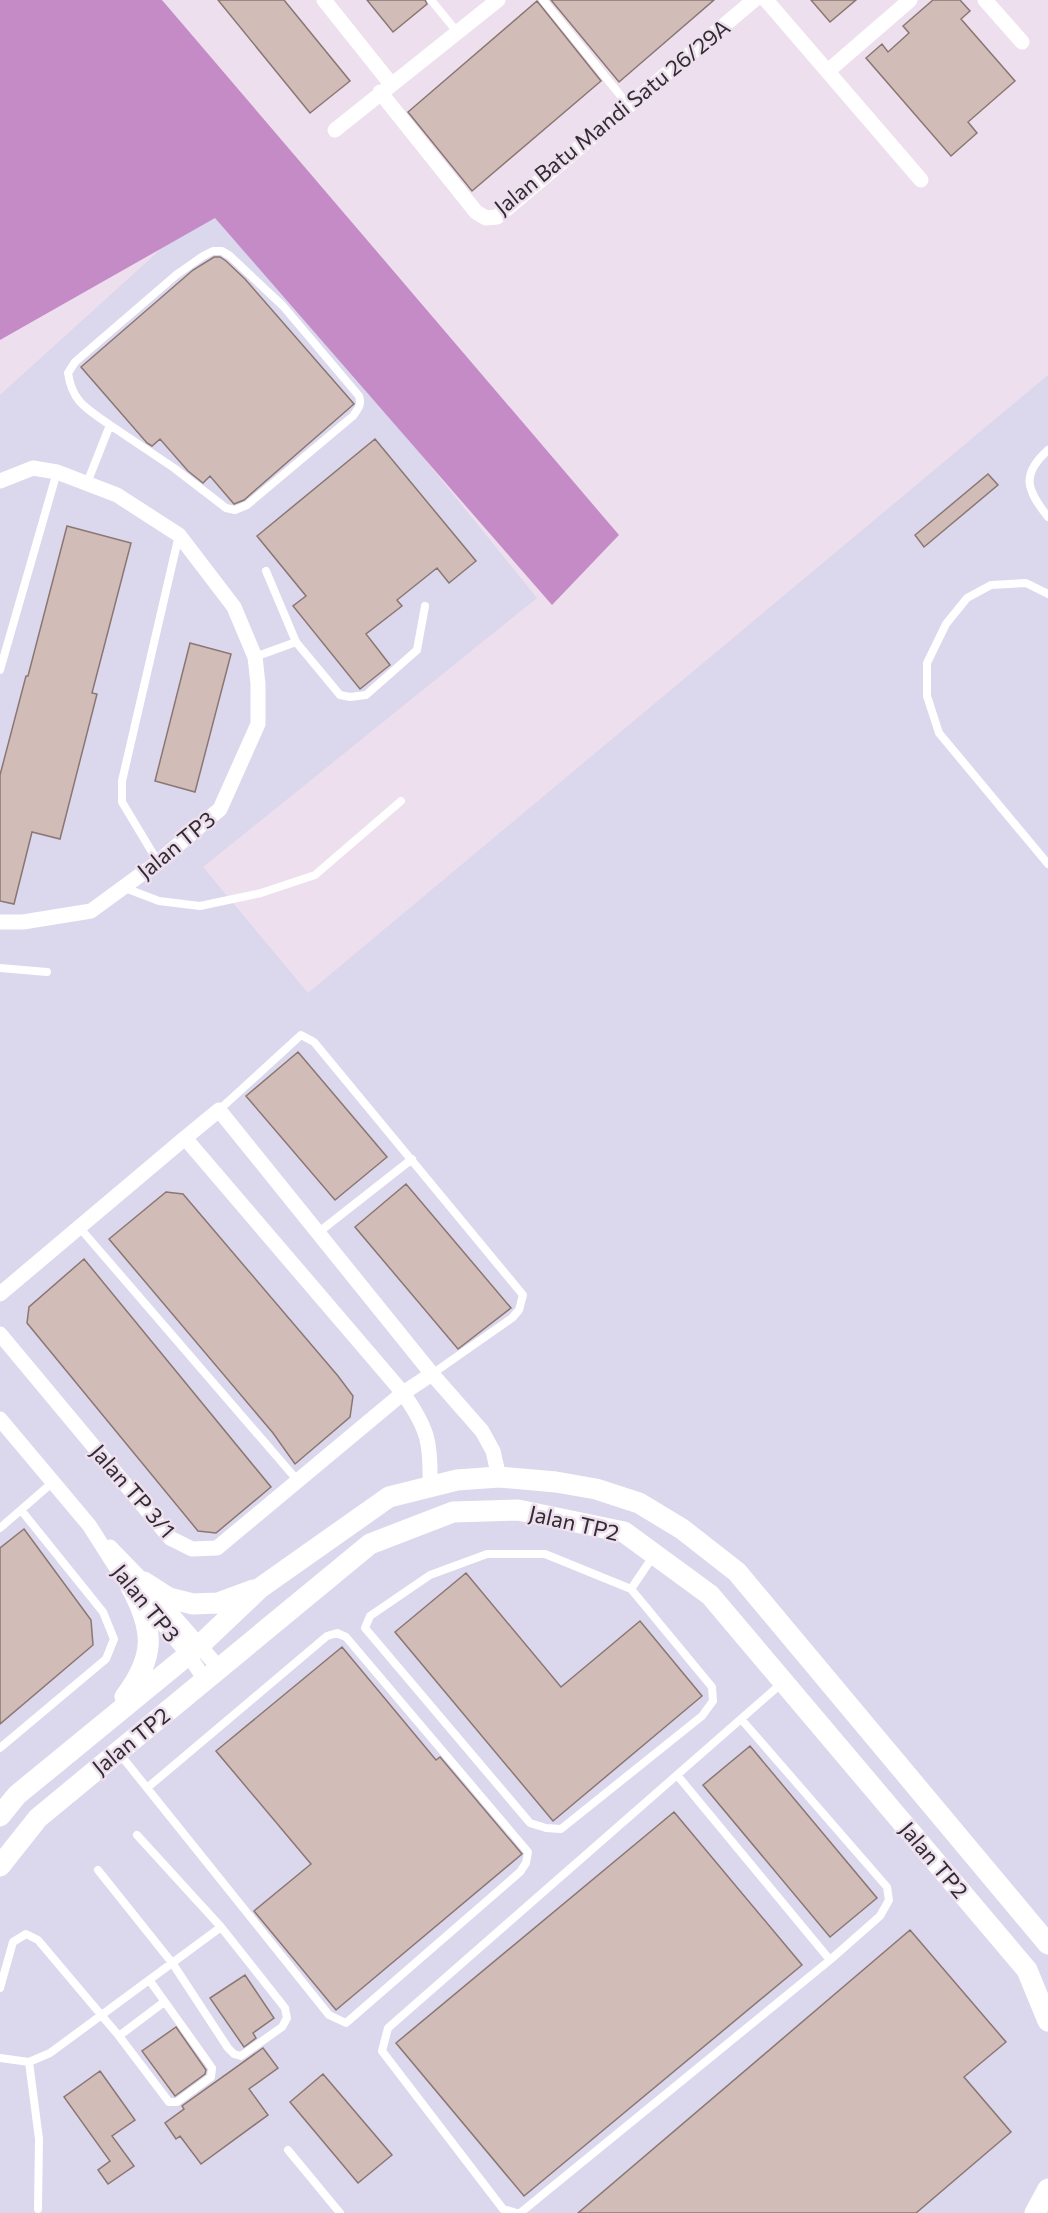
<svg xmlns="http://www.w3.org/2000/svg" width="1048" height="2213" font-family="Commissioner,sans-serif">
  <rect width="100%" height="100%" fill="#eddfed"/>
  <path fill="#dbd7ed" d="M215 200 537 598 203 867 308 993 1048 375V2213H0V395Z"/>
  <path fill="#c48bc7" d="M0 0H162L619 535 552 605 215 218 0 340Z"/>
  <path fill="#d1bcb8" stroke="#8a7773" stroke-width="1.5" d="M218 0H284L350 81 310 113Z
    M367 0H425L427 4 393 32Z
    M551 0H714L619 82Z
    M811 0H856L830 22Z
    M933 0H960L970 11 961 19 1015 81 968 122 977 133 951 156 866 58 882 44 888 52 909 33 903 26Z
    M537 1 601 81 472 191 408 112Z
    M214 257H220L226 261 245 279 354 404 244 500 234 504 210 476 203 483 188 471 160 439 152 446 147 443 81 367 193 270Z
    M375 439 476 561 449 583 437 568 397 600 402 606 366 634 390 665 360 689 293 606 306 596 257 536Z
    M988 474 998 485 924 547 915 535Z
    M67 526 131 543 92 693 97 694 60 839 32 832 14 904 0 901V775L26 676H28Z
    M190 643 231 654 195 792 155 781Z
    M298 1052 387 1157 335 1200 246 1096Z
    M406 1184 511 1308 458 1349 355 1227Z
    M166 1192 183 1194 338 1376 353 1396 350 1417 295 1464 273 1433 109 1239Z
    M84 1259 271 1487 216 1533 198 1531 27 1323 29 1307Z
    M24 1529 91 1620 93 1645 0 1724V1548Z
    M466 1573 561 1687 640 1621 702 1696 553 1821 395 1632Z
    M342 1647 436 1760 440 1757 522 1854 336 2010 254 1911 311 1864 216 1751Z
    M750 1746 877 1898 830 1937 703 1785Z
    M674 1812 802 1965 524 2196 396 2043Z
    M910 1930 1006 2042 964 2077 1011 2132 916 2213H578Z
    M245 1975 274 2018 253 2033 256 2038 244 2047 210 1998Z
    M176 2027 206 2070 205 2074 175 2096 142 2051Z
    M263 2048 278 2068 249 2089 268 2115 201 2164 180 2136 176 2139 165 2123 184 2109 182 2106Z
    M100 2071 135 2120 112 2136 134 2166 108 2184 98 2170 110 2161 64 2097Z
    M323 2074 392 2155 358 2183 290 2102Z"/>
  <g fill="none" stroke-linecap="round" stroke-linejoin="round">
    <path stroke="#fff" stroke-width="8" d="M431 0 458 33
      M543 0 629 106
      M1048 450C1020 475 1027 490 1048 517
      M87 483 110 425 174 468 226 508 235 510 247 505 353 416C358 409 362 405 359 396L283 306 230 256 222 251H213L203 256 176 275 75 362 68 373C72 402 87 409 110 425
      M266 571 296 642
      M1048 594 1026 583 991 585 967 598 946 624 927 663V696L939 733 1048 864
      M255 657 296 642 340 695 350 697 366 695 417 650 425 606
      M0 670 57 472
      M158 862 122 802V781L179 535
      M125 888 159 901 200 906 261 893 315 875 401 801
      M0 968 47 972
      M219 1110 301 1035 314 1042 523 1295 519 1310 512 1318 432 1374
      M79 1227 298 1481
      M319 1232 412 1159
      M0 1528 53 1482
      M487 1554H545L631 1589 712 1687 713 1701 702 1716 561 1829 546 1828 530 1823 365 1628 370 1616 430 1575Z
      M631 1589 654 1555
      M0 1748 106 1659 114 1639 103 1612 21 1510
      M119 1753 147 1788 329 2015 346 2023 520 1872 526 1863 528 1852 346 1637 337 1633 327 1636 147 1788
      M677 1775 830 1960
      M98 1870 173 1964 228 2048 234 2054 241 2056 282 2027 287 2018 285 2008 221 1927
      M0 1988 13 1942 26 1934 38 1940 119 2036 169 2102H177L211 2077 212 2068 150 1981
      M119 2036 164 2002
      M0 2058 29 2062 50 2053 221 1927 137 1835
      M29 2062 39 2139 38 2209
      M288 2150 340 2213
      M517 2213 503 2209 382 2051 388 2028 782 1683
      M520 2213 830 1960 880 1916 889 1900 887 1887 741 1719"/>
    <path stroke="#fff" stroke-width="15" d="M324 0 391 84
      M766 0 921 180
      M985 0 1022 42
      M828 71 910 0
      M380 92 476 212 486 218 497 217 754 0
      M335 130 498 0
      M0 481 33 468 57 472 117 495 179 535 234 607 255 657 258 684V724L220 809 158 862 91 911 23 922H0
      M0 1294 185 1138
      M0 1334 170 1538 192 1549 217 1548 403 1393 432 1374
      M0 1419 89 1525 119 1572 188 1654 205 1680
      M430 1485C431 1442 428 1429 403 1393L185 1138 219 1110 432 1374 482 1431 493 1451 499 1477
      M110 1547 144 1582 219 1668"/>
    <path stroke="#fff" stroke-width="21" d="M144 1582 169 1598 193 1604 218 1603 253 1590
      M125 1697C155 1657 155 1631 131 1587
      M0 1816 17 1795 200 1645 260 1588 389 1497 457 1480 499 1477 556 1482 596 1489 639 1503 682 1529 737 1572 1048 1944
      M0 1866 38 1818 370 1544 453 1512 518 1510 624 1532 710 1595 1027 1970 1048 2021
      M1035 2213 1048 2189"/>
  </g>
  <g text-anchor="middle" stroke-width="5" stroke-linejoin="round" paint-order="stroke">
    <g font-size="22" fill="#312c31" stroke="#eddfed">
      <text transform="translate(612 117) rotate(-39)" y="8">Jalan Batu Mandi Satu 26/29A</text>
      <text transform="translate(176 845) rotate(-39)" y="8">Jalan TP3</text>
      <text transform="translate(133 1491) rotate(49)" y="8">Jalan TP 3/1</text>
      <text transform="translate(574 1523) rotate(13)" y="8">Jalan TP2</text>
      <text transform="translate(146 1603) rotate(51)" y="8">Jalan TP3</text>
      <text transform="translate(131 1741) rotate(-39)" y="8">Jalan TP2</text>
      <text transform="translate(934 1860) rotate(50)" y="8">Jalan TP2</text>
    </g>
  </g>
</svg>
